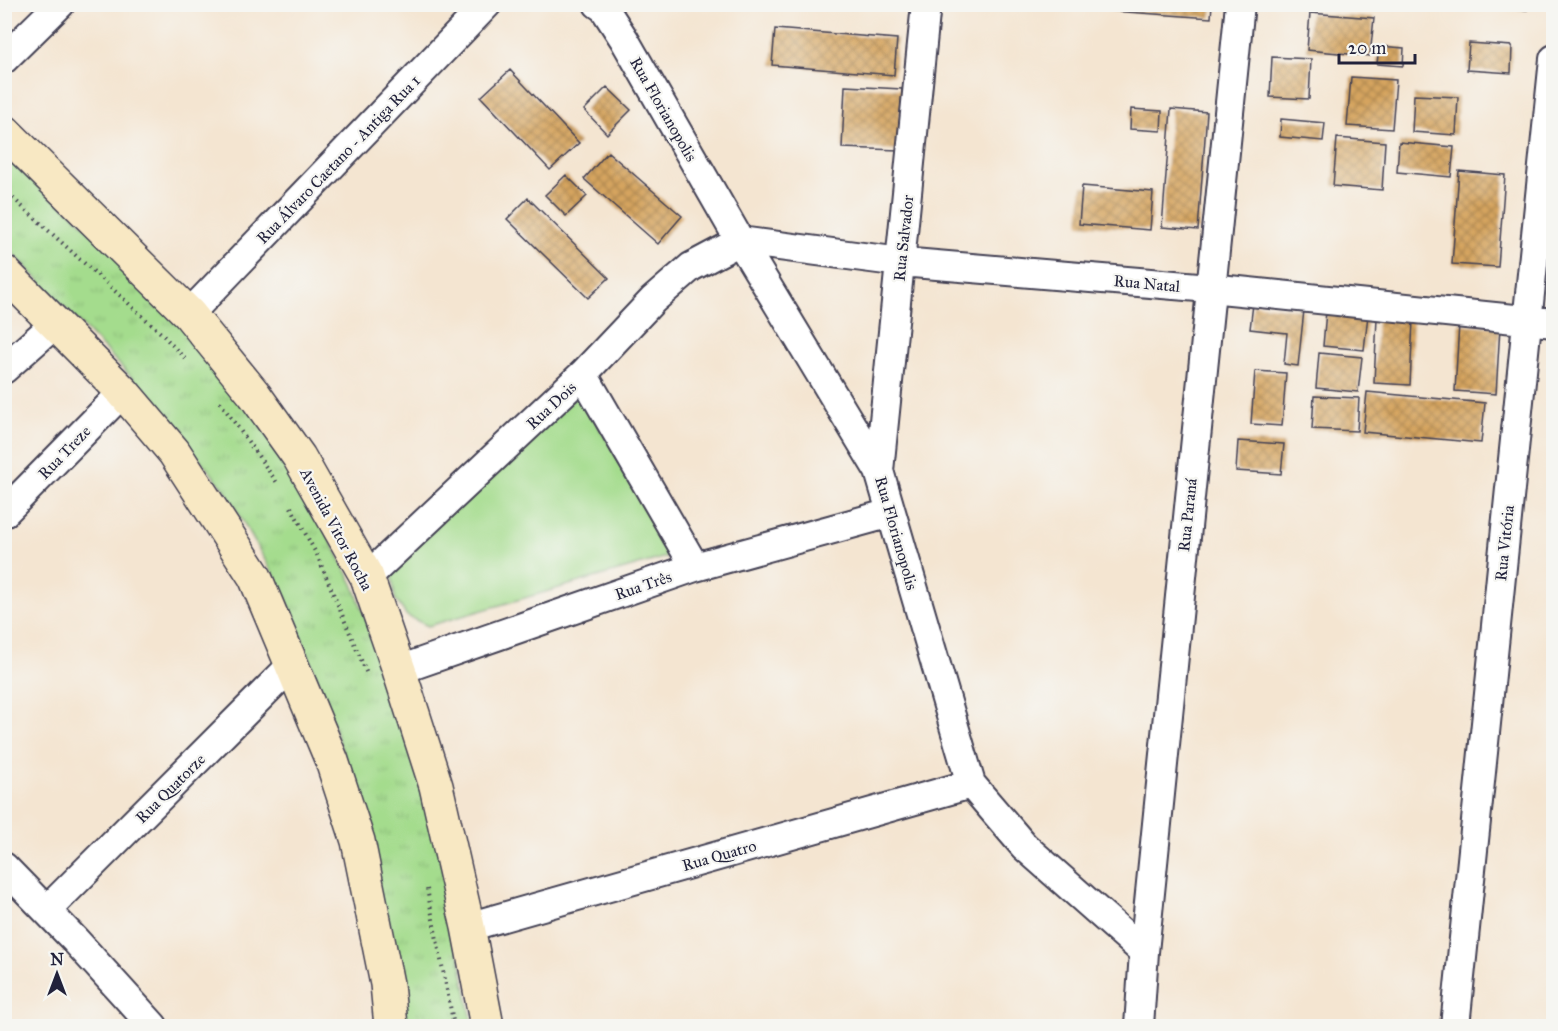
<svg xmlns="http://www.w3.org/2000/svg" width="1558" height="1031" font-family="'IM FELL Great Primer',serif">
  <defs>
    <pattern id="grass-tufts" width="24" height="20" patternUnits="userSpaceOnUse" patternTransform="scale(1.5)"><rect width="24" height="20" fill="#a4dc8d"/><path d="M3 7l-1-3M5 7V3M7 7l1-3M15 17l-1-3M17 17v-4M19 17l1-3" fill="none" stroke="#8dbc7b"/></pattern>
    <pattern id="building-cross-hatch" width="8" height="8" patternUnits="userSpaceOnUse" patternTransform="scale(1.5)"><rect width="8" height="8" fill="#d5a45f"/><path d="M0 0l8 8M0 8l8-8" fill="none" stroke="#ac8550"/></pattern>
  </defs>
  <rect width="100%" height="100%" fill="#f6f6f2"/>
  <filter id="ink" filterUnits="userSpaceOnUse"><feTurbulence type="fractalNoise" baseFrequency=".0167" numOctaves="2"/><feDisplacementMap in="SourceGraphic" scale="12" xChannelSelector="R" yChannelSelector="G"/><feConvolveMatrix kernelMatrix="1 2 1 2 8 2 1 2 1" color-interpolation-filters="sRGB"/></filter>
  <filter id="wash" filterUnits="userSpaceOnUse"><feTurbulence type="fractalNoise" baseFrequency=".008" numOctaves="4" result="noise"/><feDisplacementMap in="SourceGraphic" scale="24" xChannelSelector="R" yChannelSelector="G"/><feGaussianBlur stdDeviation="1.35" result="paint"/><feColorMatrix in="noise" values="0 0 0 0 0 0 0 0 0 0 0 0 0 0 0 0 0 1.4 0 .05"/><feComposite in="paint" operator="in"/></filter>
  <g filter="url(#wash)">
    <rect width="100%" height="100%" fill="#f4e5d1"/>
    <path fill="url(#grass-tufts)" stroke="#637f64" stroke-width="1.5" d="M4 148 184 320 291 465 353 584 426 784 473 1026H403L361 806 319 683 284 593 225 490 138 384 5 245Z"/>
    <path fill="#a4dc8d" stroke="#637f64" stroke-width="1.5" d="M579 394 674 550 666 557 428 626 407 616 395 599 392 575 398 560Z"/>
    <g id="blocks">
      <path fill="url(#building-cross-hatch)" d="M1114 4H1212L1211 18 1113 11Z
        M1486 4H1528L1527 10 1486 6Z
        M1310 13 1374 18 1370 56 1307 50Z
        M775 29 897 39 894 75 772 65Z
        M1469 43 1512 46 1511 73 1467 70Z
        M1379 46 1404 48 1403 66 1377 64Z
        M1272 57 1311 59 1309 99 1270 97Z
        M510 70 579 143 550 170 481 97Z
        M1351 77 1396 80 1392 129 1347 126Z
        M845 86 902 89 899 150 842 148Z
        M607 87 631 110 607 134 584 110Z
        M1414 95 1458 97 1456 135 1412 132Z
        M1131 109 1162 111 1161 131 1130 129Z
        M1171 109 1207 112 1198 230 1162 227Z
        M1281 119 1325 123 1323 141 1280 137Z
        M1337 138 1385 142 1382 190 1333 186Z
        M1399 142 1454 147 1451 177 1397 172Z
        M608 152 682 216 658 244 584 179Z
        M1459 171 1505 175 1498 267 1452 264Z
        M566 175 587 196 566 216 545 195Z
        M1082 186 1153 192 1150 230 1079 224Z
        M528 198 609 278 588 298 507 219Z
        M1253 304 1304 310 1298 366 1284 364 1287 333 1250 329Z
        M1326 311 1368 315 1364 350 1323 346Z
        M1377 318 1413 320 1410 385 1374 383Z
        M1459 324 1500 327 1496 394 1455 391Z
        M1319 353 1362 357 1358 392 1316 388Z
        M1255 371 1286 373 1282 426 1251 424Z
        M1367 392 1485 403 1481 443 1363 432Z
        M1314 396 1359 398 1357 431 1312 429Z
        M1238 441 1284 444 1281 474 1236 471Z"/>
    </g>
  </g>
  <g filter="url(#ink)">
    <use href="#blocks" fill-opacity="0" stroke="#423f52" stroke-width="1.5"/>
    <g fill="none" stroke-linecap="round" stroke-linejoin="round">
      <g stroke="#423f52" stroke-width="32">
        <path id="street" d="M598 4 604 8 624 39 740 241 879 471 971 784 1024 846 1144 952
          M4 59 60 4
          M189 314 487 4
          M4 369 56 323
          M583 374 695 567
          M879 471 926 4
          M4 513 123 392
          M367 577 583 374 653 300 691 267 740 241 901 262 1210 288 1554 323
          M399 670 695 567 891 513
          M4 867 75 940 153 1026
          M47 910 292 665
          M468 927 971 784
          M1139 1026 1144 952 1240 4
          M1455 1026 1554 59"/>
      </g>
      <g stroke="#423f52" stroke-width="36">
        <path id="secondary" d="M4 131 189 314 254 394 299 457 367 577 399 670 436 786 468 927 487 1026
          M4 272 123 392 174 452 255 577 332 761 358 841 387 984 391 1026"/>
      </g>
      <path stroke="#423f52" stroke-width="4" stroke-dasharray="1.5 4.5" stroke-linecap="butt" d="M4 190 161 333 185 359
        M220 402 278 484
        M291 507 317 555 367 674
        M427 889 454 1026"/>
      <use href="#street" stroke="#fff" stroke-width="28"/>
      <use href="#secondary" stroke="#f8e8c3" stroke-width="33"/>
    </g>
  </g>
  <g text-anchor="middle" stroke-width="4.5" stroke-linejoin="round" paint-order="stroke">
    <g font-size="16" fill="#22223b" stroke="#f6f6f2">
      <text transform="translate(664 109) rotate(60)" y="6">Rua Florianopolis</text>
      <text transform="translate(338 159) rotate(-46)" y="6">Rua Álvaro Caetano - Antiga Rua 1</text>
      <text transform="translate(903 238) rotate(-84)" y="6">Rua Salvador</text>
      <text transform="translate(1147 283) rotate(5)" y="6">Rua Natal</text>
      <text transform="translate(551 405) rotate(-43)" y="6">Rua Dois</text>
      <text transform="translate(64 452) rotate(-46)" y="6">Rua Treze</text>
      <text transform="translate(1187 515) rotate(-84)" y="6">Rua Paraná</text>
      <text transform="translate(337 529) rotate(62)" y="6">Avenida Vitor Rocha</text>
      <text transform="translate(897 533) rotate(74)" y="6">Rua Florianopolis</text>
      <text transform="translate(1504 543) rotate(-84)" y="6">Rua Vitória</text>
      <text transform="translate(643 585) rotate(-19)" y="6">Rua Três</text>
      <text transform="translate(170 788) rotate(-45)" y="6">Rua Quatorze</text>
      <text transform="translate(719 855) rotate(-16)" y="6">Rua Quatro</text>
    </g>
  </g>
  <rect width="1558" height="1031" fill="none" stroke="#f6f6f2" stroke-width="24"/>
  <g transform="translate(57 974)" stroke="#f6f6f2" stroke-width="4.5" paint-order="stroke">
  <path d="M0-4.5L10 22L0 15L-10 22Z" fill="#22223b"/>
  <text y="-9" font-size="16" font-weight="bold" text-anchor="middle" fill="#22223b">N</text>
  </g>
  <path d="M1339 54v9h76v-9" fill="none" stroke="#22223b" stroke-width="3"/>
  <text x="1348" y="54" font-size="18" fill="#22223b" stroke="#f6f6f2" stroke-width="4.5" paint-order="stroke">20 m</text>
</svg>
